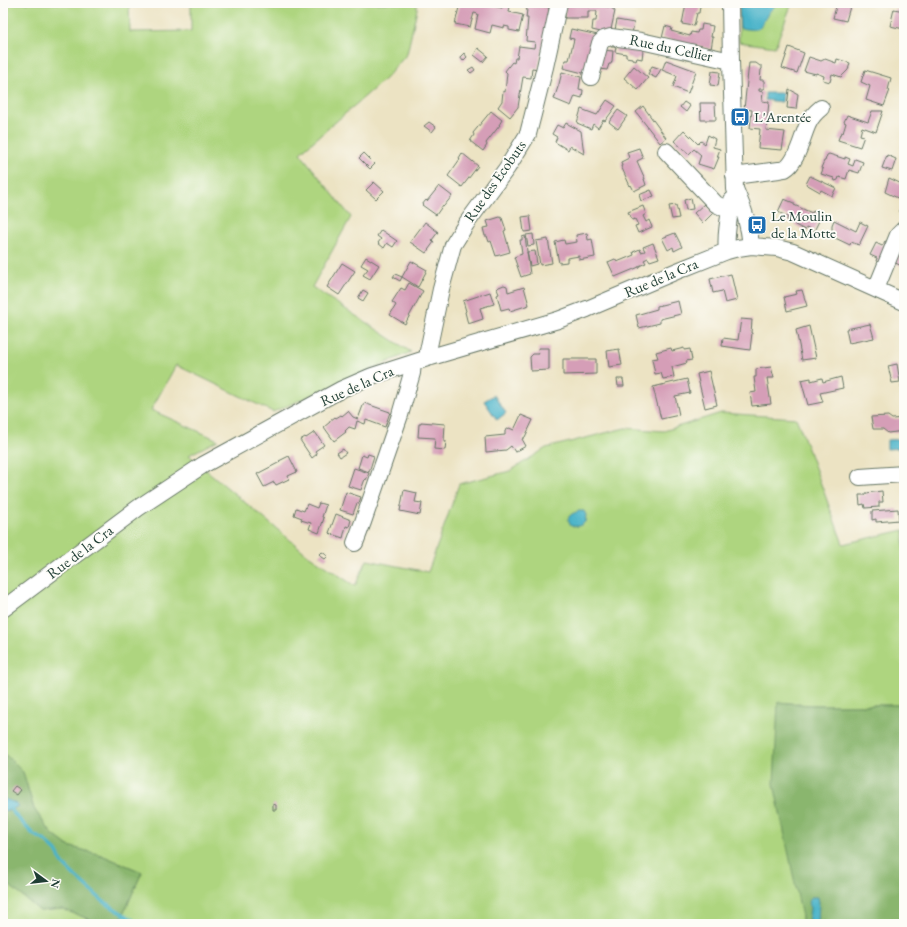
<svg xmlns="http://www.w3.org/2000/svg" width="907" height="927" font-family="'EB Garamond',serif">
  <rect width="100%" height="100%" fill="#fdfcf7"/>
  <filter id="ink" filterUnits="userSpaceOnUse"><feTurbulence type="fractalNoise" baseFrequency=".025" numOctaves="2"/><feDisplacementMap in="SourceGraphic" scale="8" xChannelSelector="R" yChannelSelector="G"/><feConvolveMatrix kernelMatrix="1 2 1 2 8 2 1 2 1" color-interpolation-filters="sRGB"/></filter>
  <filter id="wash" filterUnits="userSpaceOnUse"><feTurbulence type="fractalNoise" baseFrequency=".012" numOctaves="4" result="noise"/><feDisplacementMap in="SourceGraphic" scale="16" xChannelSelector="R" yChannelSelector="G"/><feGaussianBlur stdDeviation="0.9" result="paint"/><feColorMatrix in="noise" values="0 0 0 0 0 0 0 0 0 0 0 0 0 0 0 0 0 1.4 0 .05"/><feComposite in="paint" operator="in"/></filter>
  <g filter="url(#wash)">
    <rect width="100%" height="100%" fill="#ece3c3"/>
    <path fill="#aed57f" stroke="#66895a" d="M3 3H129L130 32 191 31V3H417V9L407 54 385 79 300 153 351 217 312 287 411 352 273 412 176 365 151 410 218 440 189 455 205 469 308 555 355 586 367 560 428 572 459 484 510 471 546 448 625 428 664 431 721 413 796 418 803 435 843 544 904 530V715L902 705H809L778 702 802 917V924H119L142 872 101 855 68 846 52 834 34 809 23 772 3 752Z
      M739 3H792L775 47 739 42Z
      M3 880 40 911 62 909 102 924H3Z"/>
    <path fill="#8ab66e" stroke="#547a51" d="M778 702 809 705H902L904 715V924H802V917L774 784Z
      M3 752 23 772 34 809 52 834 68 846 101 855 142 872 119 924H102L62 909 40 911 3 880Z"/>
    <path fill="#4bb4c9" stroke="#35787e" d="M739 3H778L769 12 760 27C755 31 746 29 740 28Z
      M765 93H783L782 102 765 100Z
      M494 395 506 413 497 420 484 401Z
      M903 438H904V448L887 449V440L902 439Z
      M579 511H584L586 515 585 522C581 526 577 527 571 526L568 520C569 514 574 513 579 511Z
      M3 798C8 801 12 800 18 806L13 809 3 811Z
      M811 897H818L819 902 818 924H808L810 909 809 899Z"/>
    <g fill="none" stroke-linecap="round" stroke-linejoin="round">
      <path stroke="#4bb4c9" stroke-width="3.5" d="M3 805 9 806 15 815 34 835 44 840 56 851 63 864 76 877 104 902 139 924"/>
    </g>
    <g id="blocks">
      <path fill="#d59eb7" d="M460 3H479L502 8 503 4 510 6 509 12 523 15 519 32 509 30V27L504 26V28L492 25 490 33 475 29 478 14 474 13 470 27 455 24Z
        M536 3 537 4V6L549 7 547 24 538 69 532 68 531 78 523 77 518 107 510 117 498 107 502 101 503 91 505 92 507 73 505 71 512 62 514 63 515 58H517L519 46 534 48 535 42 526 41 528 18H526L527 9H526L527 4Z
        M686 3H699V5L700 6 699 13H697L694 26 682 24Z
        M837 3H851L846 21 833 18Z
        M565 5H588V7H590V6H598L610 7 615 11 610 34 592 30 593 21H596L597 11H588V18H565Z
        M894 9 904 11V29L890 26Z
        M617 20 634 23 632 34 615 30Z
        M702 24 713 26 711 37H713L711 49 662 38 665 26 672 28 671 31 690 36 691 32 697 33 698 30H701Z
        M571 29 598 35 587 74 563 68 565 61H566V60H569L574 39 569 38Z
        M611 42 644 43 642 59 637 58 636 61 632 59V58L626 57V54L615 52 616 47H611Z
        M789 47 804 53 797 73 782 68Z
        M478 48 488 56 483 62 474 55Z
        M601 50 613 51 612 61 611 64H609L607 70 600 69Z
        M464 53 467 57 463 61 460 57Z
        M809 57 821 61 825 59 836 63 837 59 850 63 848 70 841 77 832 74 830 82 823 80 824 76 816 73V74L804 71Z
        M666 60 696 71 688 93 673 87 677 76 662 70Z
        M749 63H756L760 66H762V69L761 70 760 80H764V89H759V91L763 92 762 101 769 102 766 130 785 132 782 150 758 148 760 129 750 128 752 110 744 109Z
        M634 66 648 78 638 90 624 78Z
        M652 66 661 69 656 78 648 74Z
        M473 67 475 70 471 73 468 70Z
        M865 70 891 78 888 90H890L884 106 866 100 870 86 861 82Z
        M712 71 720 72 718 86 710 85Z
        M562 72 581 77 579 89 583 90 582 98 575 96 571 106 554 99 559 84Z
        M789 89 798 94 796 109 787 108Z
        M607 100 616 106 605 121 603 120 598 128 593 124 591 129 577 123 581 109 597 115Z
        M684 102 690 106 686 112 680 107Z
        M700 103H715L716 120H701Z
        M643 106 666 138 660 143 636 112Z
        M618 110 627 116 618 129 609 122Z
        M491 111 502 120 499 125H500L486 143 487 145 483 151 470 141 474 135 473 133Z
        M872 111H883L876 132 862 127 860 135 864 136 860 147 838 140 841 132 843 133 846 123 844 122 847 115 868 122Z
        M429 122 436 127 432 132 424 126Z
        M566 123 581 131 584 154 570 146 568 150 555 142 557 137 552 134 557 125 563 128Z
        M684 130 698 144 701 141 705 144 708 135 715 139 713 147 720 149 717 157H719L714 169 698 164 701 155 694 149 689 154 674 141Z
        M904 138V148L901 147Z
        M639 148 643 158 637 161 645 179H644L646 185 634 191 631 185 630 186 621 166H622L621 162 629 158 627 152Z
        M364 153 375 164 370 169 359 158Z
        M462 153 478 166 462 187 448 176 460 159 459 158Z
        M829 154 845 159V157L850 159 848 164 853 166 855 159 863 162 859 173 849 170 846 179 839 177 838 180 835 181 834 178 821 174 823 169 821 168 824 161H825L827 155Z
        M887 155 896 159 892 171 882 168Z
        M810 176 836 188 832 196 821 190 820 192 806 184Z
        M889 178 904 185V201L885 192Z
        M374 182 384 191 376 199 366 190Z
        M439 186 452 196 444 206 443 205 436 215 422 205 426 200 427 201Z
        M651 190 654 196 641 201 639 195Z
        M691 198 693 209 686 210 684 200Z
        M784 199 794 203V205L812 213 813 211 822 215 814 231 806 227 805 230 795 225V223L787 220 788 217 778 212Z
        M902 202 904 203V213L899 211Z
        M704 204 713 213 703 223 694 213Z
        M676 205 679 218 672 219 669 206Z
        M643 206 646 214 643 216 646 222 649 220 652 227 638 233 635 226 638 225 635 219 632 220 628 212Z
        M530 216 532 231 524 232 522 217Z
        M500 217 502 218 506 230 504 231 510 252 496 256 491 241 489 242 487 236H485L483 228 489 227 487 221Z
        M834 220 856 231 860 222 868 226 859 245 851 242 850 245 831 236 833 231 832 229V225Z
        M425 222 438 232 432 240 434 242 426 253 410 242Z
        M381 230 397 241 393 247 387 243 384 248 378 243 381 239 377 236Z
        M587 233 588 240 592 239 595 257 579 260V256L567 258V262L559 263 555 242 564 240 565 244 577 242 576 235Z
        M675 233 682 247 674 251 673 247 668 250 662 238Z
        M533 234 534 245 528 246 526 235Z
        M525 236 530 274 521 277 514 257 522 254 520 240H522V237Z
        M548 239 552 263 540 265 536 241Z
        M885 241 891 244 882 264 876 261 877 258 870 255 876 243 882 246Z
        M653 243 659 258 650 261 648 258 644 260 646 263 639 266V267L615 277 608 262 615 259 617 262 634 255 633 252 640 249 641 252 645 251 643 247Z
        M898 247 904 250V267L891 261Z
        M535 251 537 264 530 266 527 252Z
        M366 257 379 265 370 279 363 275 368 269 361 265Z
        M411 261 427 270 418 287 402 277Z
        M342 263 355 271 339 295 327 287Z
        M395 274 402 277 400 281 393 277Z
        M731 274 737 300 725 303 722 291 713 293 710 279Z
        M409 283 423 291 405 324 390 315 396 305 392 302 401 288 405 290Z
        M504 285 507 286 508 292 524 287 529 305 510 311 509 308 501 310 497 295 499 294 497 289 499 287Z
        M363 290 368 293 363 301 358 298Z
        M802 290 807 306 787 311 784 297 797 294 796 291Z
        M490 292 494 304 480 308 483 319 468 324 465 312 466 311 463 301Z
        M678 301 681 314 660 319V323L639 328 636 315 657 309V306Z
        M741 319 752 320 751 333H752L750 350 722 346 723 338 738 340Z
        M870 324 874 338 849 343 846 329Z
        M809 326 816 358 802 360 796 330Z
        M538 348H549V370L531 371 530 357 533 354H539Z
        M671 348 672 351 684 348V350L690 349 692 360 686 361 687 363 672 367 674 377 663 379 661 373 655 374 652 359 658 358 656 352Z
        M619 349 622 365 609 367 607 351Z
        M563 359H596V374L563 375Z
        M897 364 900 382 892 383 888 366Z
        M771 367 774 378H767L771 404 752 406 750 393 756 392 754 377H756V369Z
        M709 371 717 405 705 408 697 374Z
        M841 377 843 388 820 393 823 402 808 405 801 380 811 378V381L822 378 823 382Z
        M617 379H623L624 386H618Z
        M687 379 690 393 675 396 679 415 661 419 653 387Z
        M904 384V396H903L901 385Z
        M364 403 390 412 385 427 366 420 365 424 357 421 355 429 349 427 345 431 346 432 334 441 324 427 330 422V421L335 417 336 418 341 415 342 416 348 411 353 417 358 419Z
        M521 415 533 420 525 437 522 439 526 446 515 452 511 446 506 450 486 452 485 437 505 435V431L509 428 514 430Z
        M888 416 892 419 904 418V431L888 433 883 429H873L871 417Z
        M421 422 445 424 444 441H446L445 450 434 449 435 438 418 437 419 424H421Z
        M315 432 324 445 315 451 317 454 312 458 300 440 305 437 306 438Z
        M343 449 346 453 340 457 337 453Z
        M368 454 374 456 369 472 358 468 362 455 367 457Z
        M289 456 297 472 288 476 289 479 276 485 274 482 264 487 257 474 280 462 279 461Z
        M354 468 369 473 366 480 365 479 361 490 348 486Z
        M404 490 417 493 415 502 422 503 420 515 400 511Z
        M882 491 883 502H879V507L865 508 864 504 860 505 859 495H866V493Z
        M346 492 361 497 359 503H357L353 514 340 510Z
        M319 503 326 505 322 517 324 518 319 533 309 529 311 523 301 520 302 518 294 515 296 508 304 511 307 504 317 508Z
        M898 509 899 520 876 522V519L872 520V511Z
        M336 514 351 520 349 527 346 526 343 538 329 533Z
        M322 552 328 556 325 559 319 555Z
        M15 786 21 790 17 795 11 791Z
        M273 804 276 805V810H273Z"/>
    </g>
  </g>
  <g filter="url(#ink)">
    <use href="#blocks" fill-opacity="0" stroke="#677766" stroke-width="1"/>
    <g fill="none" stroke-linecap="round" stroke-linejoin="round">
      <g stroke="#677766" stroke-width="18">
        <path id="minor" d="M730 3 731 61 735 189C744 210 749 224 751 246
          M591 77 600 43 604 39 611 37 641 41 731 61
          M666 151 716 204 730 211
          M734 176 779 170C780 170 784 169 785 169 798 162 802 135 809 122 812 116 816 112 821 108
          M727 251C725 236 729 216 732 200
          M876 289 898 235 904 229
          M431 357 428 351 441 289 453 245 466 224 507 168 528 134 545 67 559 3
          M860 477 904 474
          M355 543 363 522 400 415 412 373 413 363
          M3 609 138 508 203 465 342 389 372 376 431 357 558 320 587 309 677 271 727 251 738 248 751 246 777 248 793 252 904 302"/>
      </g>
      <use href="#minor" stroke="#fff" stroke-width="16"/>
    </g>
  </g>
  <defs>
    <g id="bus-square" transform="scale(1)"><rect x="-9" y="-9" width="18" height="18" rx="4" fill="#1f6fb2" stroke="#fdfcf7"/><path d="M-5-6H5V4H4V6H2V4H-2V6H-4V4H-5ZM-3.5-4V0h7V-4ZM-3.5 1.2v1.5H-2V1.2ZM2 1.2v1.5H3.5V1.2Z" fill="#fff"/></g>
  </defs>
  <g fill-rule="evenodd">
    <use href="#bus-square" x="740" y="117"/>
    <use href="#bus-square" x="757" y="225"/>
  </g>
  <g text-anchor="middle" stroke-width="3.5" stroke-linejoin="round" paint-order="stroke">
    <g font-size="15" fill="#1f3d34" stroke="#fdfcf7">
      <text transform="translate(671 48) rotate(12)" y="5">Rue du Cellier</text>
      <text transform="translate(495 181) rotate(-55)" y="5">Rue des Ecobuts</text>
      <text transform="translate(661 278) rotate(-23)" y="5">Rue de la Cra</text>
      <text transform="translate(357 386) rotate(-24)" y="5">Rue de la Cra</text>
      <text transform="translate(80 552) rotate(-37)" y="5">Rue de la Cra</text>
    </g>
    <g font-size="15" fill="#1f3d34" stroke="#fdfcf7" text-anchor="start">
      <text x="754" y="122">L'Arentée</text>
      <text x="771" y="221">Le Moulin<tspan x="771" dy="17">de la Motte</tspan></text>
    </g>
  </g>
  <rect width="907" height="927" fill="none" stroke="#fdfcf7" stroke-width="16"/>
  <g transform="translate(46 881) rotate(105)" stroke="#fdfcf7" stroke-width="3" paint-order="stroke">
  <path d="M0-3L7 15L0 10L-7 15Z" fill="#1f3d34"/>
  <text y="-6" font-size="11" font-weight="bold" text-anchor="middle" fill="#1f3d34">N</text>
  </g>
</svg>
